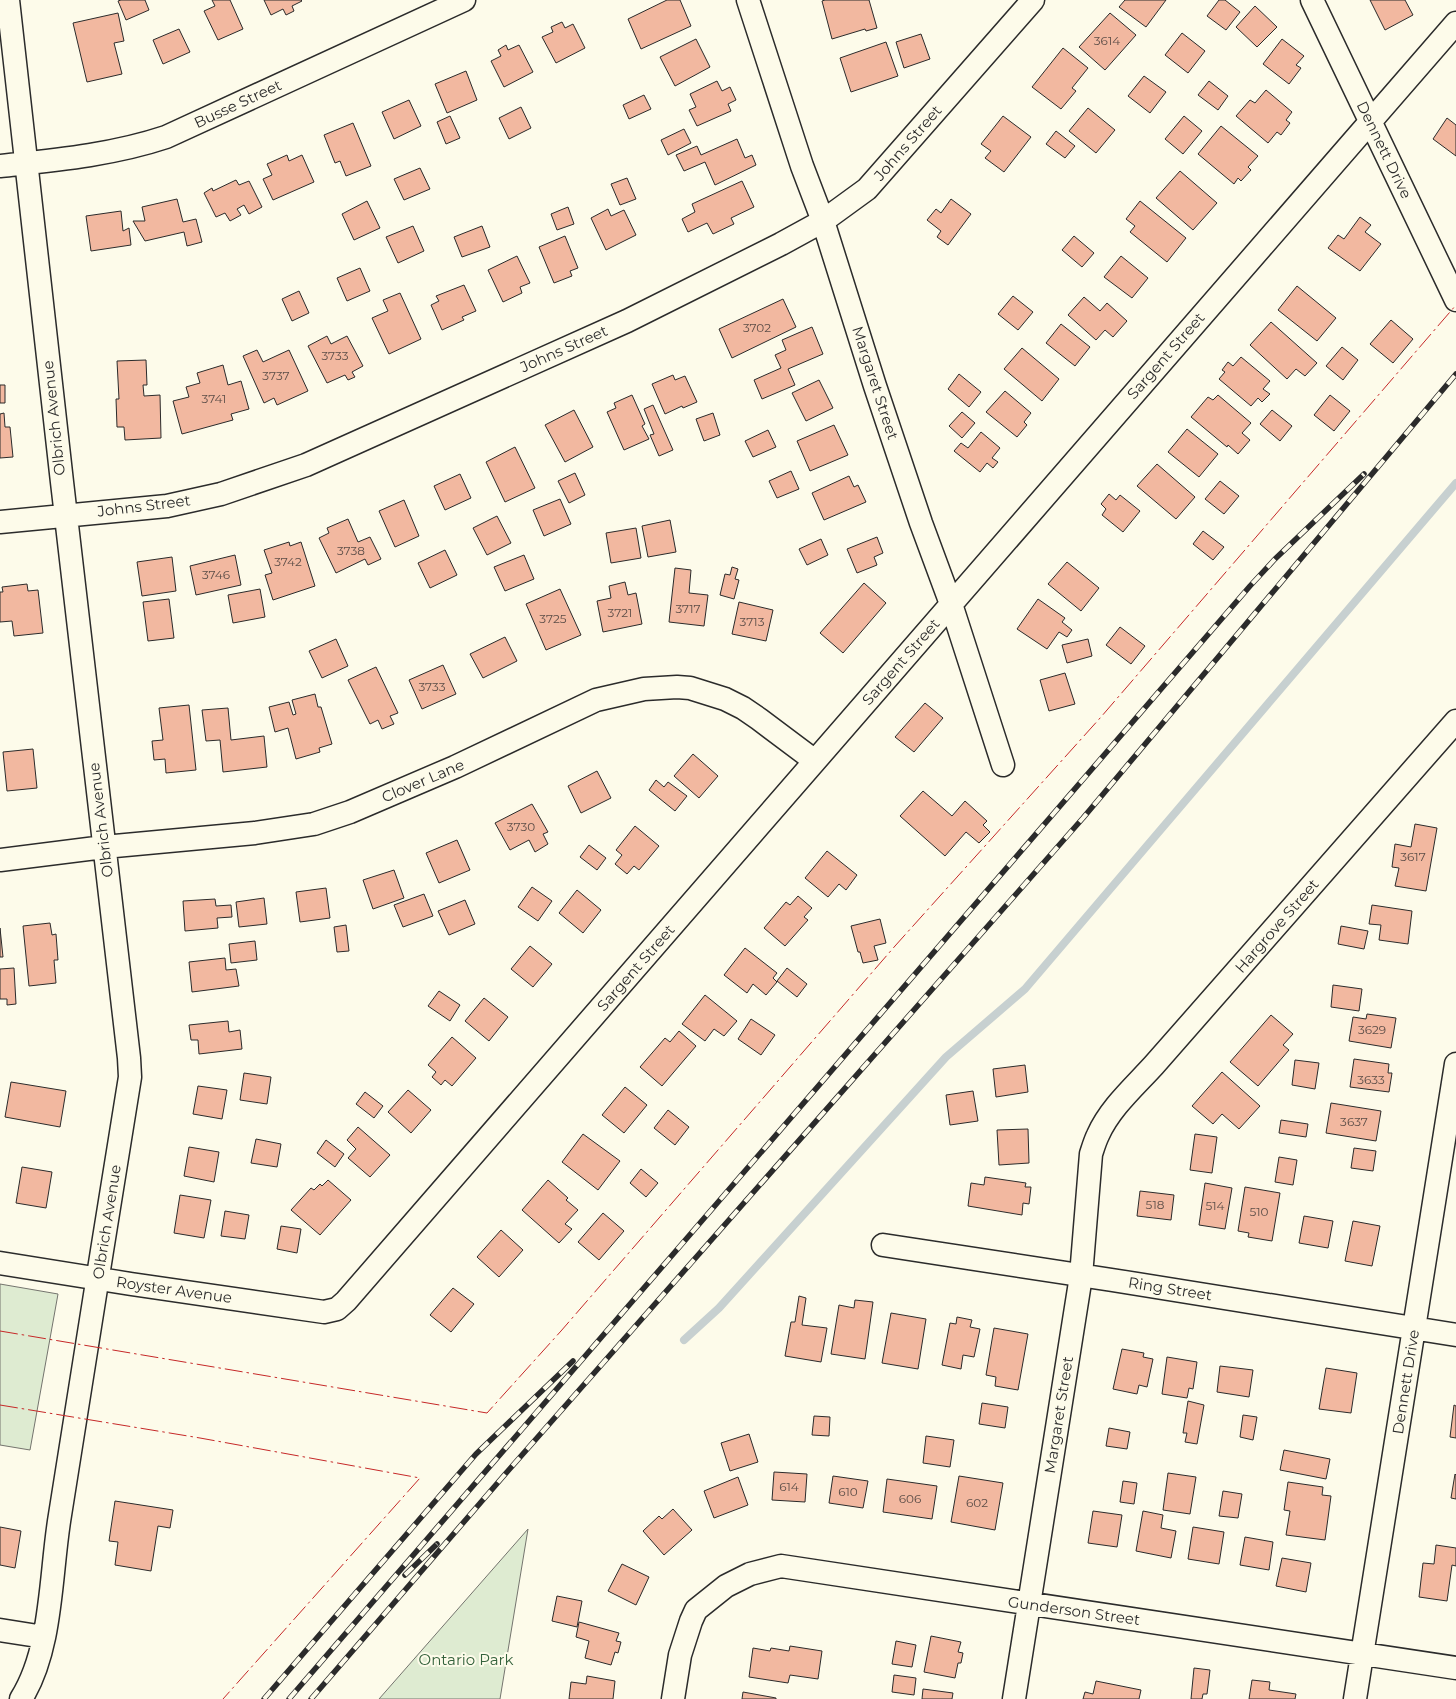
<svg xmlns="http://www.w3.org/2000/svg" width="1456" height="1699" font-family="Montserrat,sans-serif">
  <rect width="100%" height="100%" fill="#fdfbea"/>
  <path fill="#deebd1" stroke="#74746e" d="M0 1284 58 1294 30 1450 0 1445Z
    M528 1529 500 1699H379Z"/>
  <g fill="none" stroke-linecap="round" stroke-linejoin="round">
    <path stroke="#c7d0d0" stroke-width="8" d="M684 1340 719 1308 946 1057 1025 989 1456 483"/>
  </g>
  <path fill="#f2b8a0" stroke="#2b2b2b" d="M121 0H145L149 10 126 20 118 1Z
    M212 0H230L243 29 218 40 204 11 215 6Z
    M264 0H301L302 1 292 6 294 11 286 15 283 9 271 15Z
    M667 0H680L691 26 641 49 628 19Z
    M825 0H869L877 28 866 31 865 29 832 39 822 1Z
    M1125 0H1166L1146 27 1119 7Z
    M1219 0H1225L1240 12 1226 30 1207 16Z
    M1370 0H1405L1413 15 1385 30Z
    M1255 6 1277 27 1257 47 1236 27Z
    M118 13 124 41 114 43 122 74 87 82 73 23Z
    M1110 13 1136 35 1105 70 1079 47Z
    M562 22 565 28 573 24 585 48 556 63 542 37 553 32 551 27Z
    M179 29 190 52 163 64 153 40Z
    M1182 33 1205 51 1188 73 1165 55Z
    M921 34 930 59 904 68 896 42Z
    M696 39 710 67 675 86 660 57Z
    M1282 39 1304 56 1296 65 1301 68 1289 84 1263 64Z
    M886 42 898 76 851 92 840 58Z
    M506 45 508 50 519 45 533 72 504 87 491 61 501 56 498 50Z
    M1063 48 1088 68 1072 88 1076 91 1061 109 1032 87Z
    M466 71 477 100 447 113 435 84Z
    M1144 76 1166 92 1150 113 1128 96Z
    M717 81 722 91 730 87 736 100 728 104 731 111 697 126 689 110 696 107 690 94Z
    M1209 81 1228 96 1218 110 1198 95Z
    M1266 90 1292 112 1286 120 1290 123 1281 135 1277 132 1268 143 1236 116 1250 100 1255 103Z
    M644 95 651 109 629 119 623 105Z
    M409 100 421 126 394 139 382 112Z
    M521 107 531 128 509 139 499 118Z
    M1088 108 1115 130 1096 153 1069 131Z
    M450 116 460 138 446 144 437 122Z
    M1003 116 1031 137 1004 172 985 158 991 151 981 144Z
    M1184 116 1202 131 1183 154 1165 139Z
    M1447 118 1456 125V156L1433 139Z
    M353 123 371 166 346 176 340 161 335 163 324 135Z
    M1221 126 1258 156 1248 167 1251 170 1241 181 1238 178 1234 184 1198 154Z
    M684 129 691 143 668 155 661 140Z
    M1056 131 1075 146 1065 158 1046 144Z
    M737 139 745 158 752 155 756 165 715 185 705 162 684 171 676 155 697 146 701 155Z
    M287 155 289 161 302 155 314 182 273 200 263 179 272 175 267 164Z
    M420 168 430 189 404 200 394 179Z
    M1180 171 1217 203 1193 230 1156 198Z
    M627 178 636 199 620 205 611 184Z
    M236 180 239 185 249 181 262 207 249 214 244 205 237 209 241 215 230 221 225 213 216 217 204 193 212 188 213 191Z
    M742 181 754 207 731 218 734 224 713 234 707 223 688 232 682 219 695 212 692 204Z
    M177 199 183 222 196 219 202 242 187 246 184 232 145 241 133 221H145L142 207Z
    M951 199 971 214 948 245 937 237 941 231 927 220 936 209 941 213Z
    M367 201 380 228 354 240 342 214Z
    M1140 201 1186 238 1167 262 1130 232 1135 226 1126 219Z
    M568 207 574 224 557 230 551 214Z
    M608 209 611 216 624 210 636 235 606 250 591 218Z
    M121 211 123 231 129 228 131 245 91 251 86 216Z
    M1360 217 1371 225 1365 232 1381 244 1360 271 1328 248 1338 235 1344 239Z
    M413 226 424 251 398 263 386 237Z
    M482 226 490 247 462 257 454 237Z
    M565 236 578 268 570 271 572 276 554 283 539 247Z
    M1074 236 1094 253 1082 267 1062 250Z
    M517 256 530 283 520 287 522 293 503 302 488 270Z
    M1121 256 1148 278 1132 298 1104 277Z
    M360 268 370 291 347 301 337 278Z
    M464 285 476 311 462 317 464 320 442 330 431 305 439 301 436 296Z
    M1297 286 1336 318 1317 341 1278 310Z
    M299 291 309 313 292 321 282 299Z
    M400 293 421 339 389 354 372 318 388 311 383 300Z
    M1013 296 1033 312 1018 330 998 314Z
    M1084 297 1100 311 1107 303 1127 321 1113 337 1105 330 1096 340 1068 315Z
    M783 299 796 327 732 358 719 329Z
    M1391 320 1413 339 1393 363 1370 344Z
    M1271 322 1317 363 1305 376 1296 369 1287 379 1250 345Z
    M1061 324 1090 347 1075 366 1046 343Z
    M812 327 823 354 788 369 795 385 762 399 754 380 781 368 775 355 786 350 782 340Z
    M327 336 331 344 347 336 363 366 352 372 355 377 348 380 345 375 327 383 308 346Z
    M1342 347 1358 360 1343 380 1326 366Z
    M1022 348 1059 379 1042 401 1004 369Z
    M257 350 263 362 289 350 308 391 277 405 274 398 264 403 243 356Z
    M1241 357 1270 381 1263 389 1270 394 1262 402 1258 398 1251 406 1219 379 1225 372 1222 370 1228 362 1233 366Z
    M146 360 147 385H143L144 396 160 395 161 438 125 440 124 427H117L116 399H119L117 361Z
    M223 365 228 385 241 381 249 409 231 414 233 420 182 434 173 401 189 397 186 387 200 383 197 373Z
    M959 374 981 392 969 407 948 389Z
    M673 375 675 380 685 376 697 402 683 408 682 406 665 414 652 384Z
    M819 380 833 408 806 421 792 393Z
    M0 385H5V403H0Z
    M1005 391 1031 413 1024 422 1027 425 1017 437 986 412Z
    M632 395 645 424 642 426 649 439 624 450 607 412 616 408 614 403Z
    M1218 395 1251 423 1242 433 1250 440 1238 454 1228 445 1227 447 1191 417 1208 397 1213 400Z
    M1330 395 1350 411 1334 431 1314 415Z
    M653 405 673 450 659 456 650 435 654 434 644 409Z
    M574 410 593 447 565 462 545 425Z
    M1272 410 1292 426 1280 441 1260 424Z
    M962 412 975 423 962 438 949 426Z
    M4 413 5 427H10L13 457 0 458V414Z
    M713 413 720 435 704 441 696 419Z
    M834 425 848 455 810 471 797 441Z
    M1187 429 1218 454 1199 477 1168 452Z
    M768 430 776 447 753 457 745 441Z
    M981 432 1000 448 992 458 998 462 993 468 987 463 980 472 954 451 961 443 968 448Z
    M515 447 535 488 505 502 486 462Z
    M1157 464 1195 497 1176 519 1137 486Z
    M791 471 799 489 777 498 769 481Z
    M575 473 585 495 569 503 558 481Z
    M460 474 471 498 445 510 434 486Z
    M849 476 854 487 858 485 866 502 824 520 812 493Z
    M1220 481 1239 496 1224 514 1205 499Z
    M1109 494 1116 500 1120 495 1140 511 1123 532 1102 515 1106 509 1101 504Z
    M560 499 571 524 544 536 533 510Z
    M404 500 419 536 395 547 379 511Z
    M497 516 511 543 487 555 473 528Z
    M348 519 358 542 370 537 381 559 368 565 365 559 336 573 319 538 329 533 327 528Z
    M670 520 676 552 648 557 642 526Z
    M636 528 641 558 611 563 606 533Z
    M1203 531 1224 547 1213 560 1193 544Z
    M877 537 883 553 874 557 877 565 857 573 847 549Z
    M821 539 828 555 807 565 799 549Z
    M289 542 290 546 301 542 315 586 273 600 265 575 272 573 264 550Z
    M445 550 457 575 430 588 418 563Z
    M235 555 241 585 196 595 190 566Z
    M524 555 534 579 505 591 494 567Z
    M172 557 176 591 142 596 137 562Z
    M1067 562 1099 588 1081 611 1048 584Z
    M732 567 738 569 735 579 739 580 734 599 720 595 725 574 730 575Z
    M675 568 691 570 689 593 708 595 704 626 669 622Z
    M625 582 628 595 636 593 642 624 603 632 597 601 611 598 609 586Z
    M864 583 886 603 843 653 820 633Z
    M27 584 28 591 38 590 43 633 14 636 12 621 0 622V592H3L2 587Z
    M260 589 265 617 233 623 228 595Z
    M560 589 581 635 546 650 526 604Z
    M169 599 174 638 148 641 143 602Z
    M1038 599 1065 618 1062 622 1072 630 1067 637 1059 632 1047 649 1017 629Z
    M739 602 773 610 766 641 732 634Z
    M1120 627 1145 646 1131 664 1106 645Z
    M505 637 517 661 483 678 470 654Z
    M336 639 348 666 322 678 309 651Z
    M1088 639 1092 656 1067 663 1062 645Z
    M443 665 456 694 422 709 409 680Z
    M376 667 398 713 390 716 394 724 382 729 378 720 370 724 348 680Z
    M1065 673 1075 704 1049 711 1040 680Z
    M315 694 318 707H321L332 744 319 748 320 752 296 759 288 728 275 732 269 707 289 702 293 715 296 714 292 700Z
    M925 703 943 718 914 752 895 737Z
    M189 705 196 770 166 773 165 759 154 760 152 741 163 740 159 708Z
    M228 708 231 740 264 736 267 767 223 772 220 740 206 741 202 710Z
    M33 749 37 788 7 791 3 752Z
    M693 754 718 776 699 798 674 776Z
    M597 771 611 798 581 813 568 786Z
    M656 780 664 787 668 782 687 796 675 811 649 790Z
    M923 791 952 816 965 801 987 821 983 825 990 832 979 843 966 832 945 856 900 816Z
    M532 804 548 832 543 834 548 844 535 852 529 840 510 850 495 823Z
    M1415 824 1437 828 1426 891 1395 886 1399 868 1392 867 1395 844 1411 847Z
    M635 826 659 846 639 870 634 866 627 874 615 864 622 855 616 850Z
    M457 840 470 870 439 883 426 853Z
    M589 845 606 858 597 870 580 857Z
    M827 851 857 875 846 890 839 884 828 897 805 878Z
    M394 870 404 898 373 909 363 880Z
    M532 887 552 901 538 921 518 907Z
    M326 888 330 918 300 922 296 892Z
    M577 890 601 910 583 933 559 913Z
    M424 894 433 916 403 927 394 905Z
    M798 896 812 908 804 917 808 920 785 946 764 928 786 902 790 905Z
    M264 898 267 924 239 927 236 902Z
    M215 899 216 906 231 905 232 917 217 918 218 928 185 931 183 901Z
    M465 900 475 924 449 935 438 911Z
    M1372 905 1412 911 1408 944 1379 940 1381 925 1369 924Z
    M880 919 886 943 874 946 878 960 863 963 860 952H858L851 926Z
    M50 923 52 935 56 934 58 960H54L56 983 29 986 23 926Z
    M346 925 349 951 337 952 334 927Z
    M1341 926 1368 931 1364 949 1338 944Z
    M0 928 3 957H0Z
    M255 941 257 960 231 963 229 944Z
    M530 946 552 964 533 987 511 969Z
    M745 948 777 973 773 978 777 982 766 995 753 984 747 993 724 975Z
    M225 958 226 970 236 969 239 986 192 992 189 962Z
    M14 968 16 1004 7 1005V999H0V969Z
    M787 968 807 984 797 997 777 981Z
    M1333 985 1362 989 1359 1011 1331 1007Z
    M439 991 460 1005 450 1021 428 1006Z
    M705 995 737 1021 724 1036 714 1029 705 1041 682 1024Z
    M484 998 508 1017 489 1041 465 1021Z
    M1367 1014 1396 1018 1391 1048 1349 1041 1353 1017 1366 1019Z
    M1271 1015 1293 1034 1283 1045 1289 1050 1258 1086 1230 1062Z
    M751 1019 775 1035 761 1055 738 1039Z
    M228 1021 229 1032 240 1030 242 1049 199 1054 198 1040H191L189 1025Z
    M679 1031 696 1046 662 1086 640 1067 665 1038 670 1042Z
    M452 1037 476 1058 452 1086 445 1080 441 1085 432 1077 436 1072 428 1065Z
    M1354 1059 1389 1064 1388 1073H1392L1389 1092 1350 1087Z
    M1295 1060 1319 1063 1315 1089 1292 1085Z
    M1025 1065 1028 1092 996 1097 993 1069Z
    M1222 1072 1260 1106 1239 1129 1222 1114 1213 1124 1192 1106Z
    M244 1073 271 1077 267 1104 240 1100Z
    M11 1082 66 1091 60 1127 5 1117Z
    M198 1086 227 1090 222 1119 193 1114Z
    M625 1087 647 1105 624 1133 602 1115Z
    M408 1090 431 1110 411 1133 388 1112Z
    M973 1091 978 1121 950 1125 946 1095Z
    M365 1092 383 1106 374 1118 356 1104Z
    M1331 1103 1381 1111 1376 1141 1326 1133Z
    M668 1110 689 1127 675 1145 654 1128Z
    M1281 1120 1308 1124 1306 1137 1279 1133Z
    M358 1127 390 1155 370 1177 348 1158 356 1149 347 1140Z
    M1028 1129 1029 1163 999 1165 997 1130Z
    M583 1134 620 1161 598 1190 562 1162Z
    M1195 1134 1217 1137 1212 1173 1190 1170Z
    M256 1139 281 1144 277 1167 251 1163Z
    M326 1140 344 1154 335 1167 317 1153Z
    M189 1147 219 1152 214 1182 184 1176Z
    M1354 1148 1376 1151 1373 1171 1351 1168Z
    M1279 1157 1297 1160 1293 1185 1275 1182Z
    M22 1167 52 1172 46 1208 16 1203Z
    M641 1169 658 1183 646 1197 630 1183Z
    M985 1177 1026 1183 1025 1187H1031L1029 1204 1023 1203 1022 1215 968 1206 971 1183 984 1185Z
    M328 1180 351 1200 320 1235 291 1210 311 1188 314 1190 320 1184 322 1186Z
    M548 1180 568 1198 566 1200 578 1210 565 1224 572 1229 559 1243 522 1210Z
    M1205 1183 1232 1188 1225 1229 1199 1225Z
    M1245 1187 1280 1193 1272 1241 1248 1237 1249 1233 1238 1231Z
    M1140 1191 1174 1195 1171 1220 1137 1216Z
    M180 1195 211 1200 204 1238 174 1233Z
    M225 1211 249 1215 245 1239 221 1236Z
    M603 1213 624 1231 599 1260 578 1242Z
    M1304 1216 1333 1221 1328 1248 1299 1243Z
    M1353 1221 1380 1226 1372 1266 1345 1261Z
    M281 1226 301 1229 297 1253 277 1249Z
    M501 1230 523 1250 499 1277 477 1257Z
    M453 1288 474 1304 451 1332 430 1315Z
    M799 1296 806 1298 802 1325 827 1328 821 1362 785 1356 791 1322H795Z
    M855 1300 873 1302 865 1359 831 1354 839 1305 854 1308Z
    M891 1313 926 1319 918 1369 882 1363Z
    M957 1317 972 1320 970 1327 980 1329 974 1357 963 1355 961 1369 942 1365 950 1323 956 1324Z
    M994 1328 1028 1334 1018 1390 995 1386 996 1377 986 1375Z
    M1122 1349 1144 1353 1143 1357 1153 1359 1147 1387 1139 1385 1137 1394 1113 1389Z
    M1167 1357 1197 1362 1193 1389 1189 1388 1187 1398 1162 1394Z
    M1220 1366 1253 1370 1249 1397 1217 1392Z
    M1326 1368 1357 1373 1351 1413 1319 1409Z
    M1188 1401 1204 1405 1197 1444 1185 1442 1187 1433H1183Z
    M982 1403 1008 1407 1005 1428 979 1424Z
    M1454 1405 1456 1406V1438L1450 1437Z
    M1243 1415 1257 1417 1253 1440 1240 1437Z
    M814 1416 830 1417 829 1436 812 1435Z
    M1109 1428 1130 1432 1127 1449 1106 1446Z
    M749 1434 758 1462 730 1471 721 1443Z
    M926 1436 954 1440 950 1467 923 1463Z
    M1284 1450 1330 1459 1326 1479 1280 1470Z
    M774 1472 807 1474 805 1502 772 1500Z
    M1168 1473 1196 1477 1190 1514 1163 1510Z
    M1455 1474 1456 1475V1499L1451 1498Z
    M833 1476 868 1481 863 1508 829 1503Z
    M959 1476 1003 1483 995 1530 951 1522Z
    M738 1477 748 1505 714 1518 704 1491Z
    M887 1479 937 1486 932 1519 883 1512Z
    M1123 1481 1137 1483 1134 1504 1120 1502Z
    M1288 1482 1323 1487 1322 1495 1331 1496 1325 1540 1286 1535 1290 1511 1284 1510Z
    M1223 1491 1242 1494 1238 1518 1219 1516Z
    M115 1501 173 1510 170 1528 158 1526 151 1571 115 1565 118 1542 109 1541Z
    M673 1509 692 1530 664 1555 643 1531 659 1516 662 1519Z
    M1093 1511 1122 1515 1117 1547 1088 1543Z
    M1143 1511 1163 1515 1161 1528 1176 1531 1171 1558 1136 1551Z
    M0 1527 21 1531 15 1568 0 1565Z
    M1193 1527 1224 1532 1219 1564 1188 1559Z
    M1245 1537 1273 1542 1269 1570 1240 1565Z
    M1436 1545 1456 1548V1566L1452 1565 1447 1601 1419 1597 1423 1563 1434 1564Z
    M1282 1558 1311 1563 1306 1592 1276 1586Z
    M622 1564 649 1577 636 1605 608 1591Z
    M557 1596 582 1601 577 1627 552 1621Z
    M579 1622 619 1633 616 1641 621 1642 618 1653 615 1652 611 1665 585 1658 589 1641 576 1637Z
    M931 1636 961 1642 958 1652 963 1653 961 1663H958L955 1678 924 1672Z
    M896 1641 916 1645 912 1667 892 1664Z
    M790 1646 822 1651 818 1679 790 1675 788 1683 749 1677 753 1648 770 1651 771 1648 789 1651Z
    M1194 1668 1210 1670 1207 1694H1203L1202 1699H1191Z
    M894 1675 916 1678 914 1695 892 1692Z
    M587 1676 615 1681 613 1699H569L571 1682 586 1684Z
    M1252 1680 1270 1682 1269 1690 1296 1694 1295 1699H1249Z
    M1096 1681 1141 1690 1139 1699H1083L1085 1692 1093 1694Z
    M923 1689 953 1693 952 1699H922Z
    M743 1692 776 1698V1699H742Z"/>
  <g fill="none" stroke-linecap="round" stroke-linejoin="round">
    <g stroke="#2b2b2b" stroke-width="25">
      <path id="street" d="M8 0 62 482 129 1058 130 1077C107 1223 82 1369 60 1515 50 1574 53 1648 21 1699
        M748 0 802 166 823 221 875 386 921 523 951 604 1003 765
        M1312 0 1456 300
        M0 166C56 160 112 155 166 137L464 0
        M0 522 167 506 221 494 306 465 627 321 781 244 823 221 867 189 1033 0
        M0 860 104 847 255 833 314 824 350 812 455 767 596 700 644 689 677 687 690 688 725 699 743 708 759 719 815 761
        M883 1245 1112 1280 1456 1335
        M0 1263 131 1284 324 1312 337 1309 346 1301 1456 23
        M0 1630 44 1637
        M673 1699 680 1655 691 1621 696 1610 726 1586 750 1574 781 1566 1456 1668
        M1014 1699 1081 1276 1091 1154C1093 1148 1095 1141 1098 1135 1110 1108 1134 1087 1154 1065L1456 721
        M1355 1699 1456 1064"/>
    </g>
    <use href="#street" stroke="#fdfbea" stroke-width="22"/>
    <g stroke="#2b2b2b" stroke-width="5.5">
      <path id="rail" d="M405 1575 437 1544
        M264 1699 476 1454 573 1361
        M289 1699 1250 586 1275 559 1364 474
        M311 1699 507 1472 1083 818 1456 374"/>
    </g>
    <use href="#rail" stroke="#fdfbea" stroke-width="4" stroke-dasharray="11" stroke-linecap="butt"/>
    <path stroke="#c62828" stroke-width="1" stroke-dasharray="18 4 2.5 4" stroke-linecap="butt" d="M0 1331 487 1413 561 1331 895 946 1101 717 1456 305
      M0 1405 200 1438 420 1478 223 1699"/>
  </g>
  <g text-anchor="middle" stroke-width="4" stroke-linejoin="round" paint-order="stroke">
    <g font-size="12" fill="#5d4e48">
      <text x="1107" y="45">3614</text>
      <text x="757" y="332">3702</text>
      <text x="335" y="360">3733</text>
      <text x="276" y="380">3737</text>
      <text x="214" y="403">3741</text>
      <text x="351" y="555">3738</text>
      <text x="288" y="566">3742</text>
      <text x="216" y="579">3746</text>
      <text x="688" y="613">3717</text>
      <text x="620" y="617">3721</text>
      <text x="553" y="623">3725</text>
      <text x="752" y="626">3713</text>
      <text x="432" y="691">3733</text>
      <text x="521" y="831">3730</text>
      <text x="1413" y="861">3617</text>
      <text x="1372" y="1034">3629</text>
      <text x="1371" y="1084">3633</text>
      <text x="1354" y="1126">3637</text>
      <text x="1155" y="1209">518</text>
      <text x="1215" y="1210">514</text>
      <text x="1259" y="1216">510</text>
      <text x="789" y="1491">614</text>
      <text x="848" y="1496">610</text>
      <text x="910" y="1503">606</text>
      <text x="977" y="1507">602</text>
    </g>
    <g font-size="15" fill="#2b2b2b" stroke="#fdfbea">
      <text transform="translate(238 104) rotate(-25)" y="5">Busse Street</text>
      <text transform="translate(908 143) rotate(-49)" y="5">Johns Street</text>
      <text transform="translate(1384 150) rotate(64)" y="5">Dennett Drive</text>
      <text transform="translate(564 349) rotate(-24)" y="5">Johns Street</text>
      <text transform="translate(1166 356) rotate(-49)" y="5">Sargent Street</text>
      <text transform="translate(875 383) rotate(72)" y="5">Margaret Street</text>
      <text transform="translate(54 418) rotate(-96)" y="5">Olbrich Avenue</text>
      <text transform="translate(144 506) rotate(-7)" y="5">Johns Street</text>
      <text transform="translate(901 662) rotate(-49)" y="5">Sargent Street</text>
      <text transform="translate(423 781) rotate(-23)" y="5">Clover Lane</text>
      <text transform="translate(101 820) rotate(-97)" y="5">Olbrich Avenue</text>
      <text transform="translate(1277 926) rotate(-49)" y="5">Hargrove Street</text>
      <text transform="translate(636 968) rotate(-49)" y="5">Sargent Street</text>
      <text transform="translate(107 1222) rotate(-81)" y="5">Olbrich Avenue</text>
      <text transform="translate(1170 1289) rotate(9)" y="5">Ring Street</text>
      <text transform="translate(174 1290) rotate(8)" y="5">Royster Avenue</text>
      <text transform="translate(1406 1382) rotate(-81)" y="5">Dennett Drive</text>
      <text transform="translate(1059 1415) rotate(-81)" y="5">Margaret Street</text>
      <text transform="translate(1074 1611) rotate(8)" y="5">Gunderson Street</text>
    </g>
    <g font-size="15" fill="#34623c" stroke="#fdfbea">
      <text x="466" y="1665">Ontario Park</text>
    </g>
  </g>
</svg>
